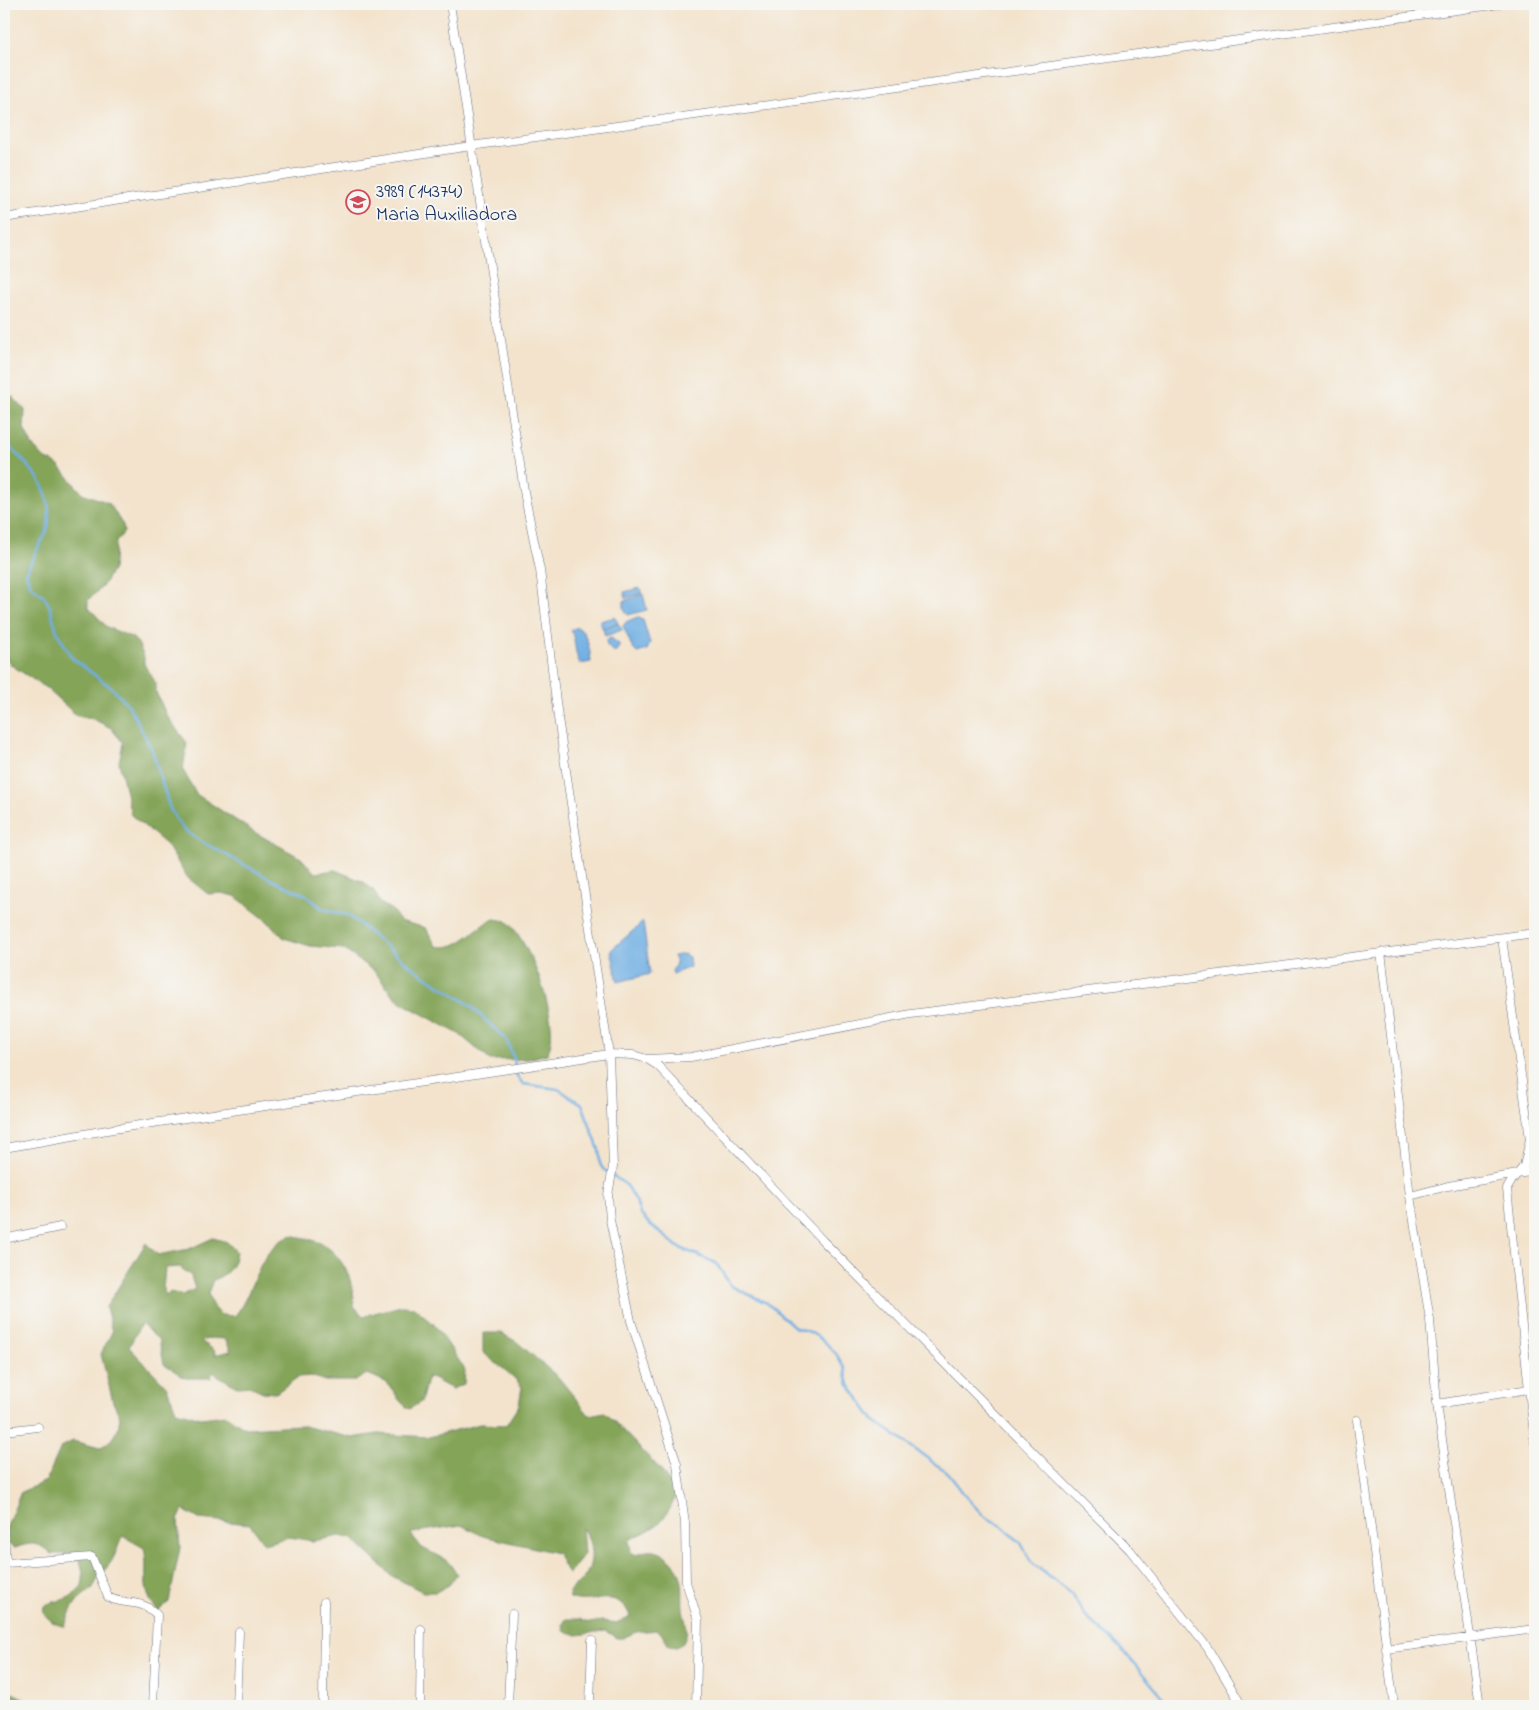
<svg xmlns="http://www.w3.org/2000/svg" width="1539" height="1710" font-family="'Indie Flower',sans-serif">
  <rect width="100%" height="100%" fill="#f6f6f2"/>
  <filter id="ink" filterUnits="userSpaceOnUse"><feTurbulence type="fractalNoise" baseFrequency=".02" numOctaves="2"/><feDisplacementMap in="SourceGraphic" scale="10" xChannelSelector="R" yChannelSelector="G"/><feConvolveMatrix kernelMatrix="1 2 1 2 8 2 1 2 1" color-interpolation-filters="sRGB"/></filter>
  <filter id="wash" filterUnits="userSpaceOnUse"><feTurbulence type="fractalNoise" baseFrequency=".0096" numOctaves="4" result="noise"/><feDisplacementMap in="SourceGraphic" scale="20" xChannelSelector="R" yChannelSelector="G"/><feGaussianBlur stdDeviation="1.12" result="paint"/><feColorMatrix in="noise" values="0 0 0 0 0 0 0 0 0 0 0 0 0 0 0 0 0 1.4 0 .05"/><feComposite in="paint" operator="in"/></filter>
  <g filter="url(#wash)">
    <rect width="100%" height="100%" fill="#f3e3cc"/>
    <path fill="#84a459" stroke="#506a5c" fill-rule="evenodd" d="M4 394 13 397 25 410 24 429 32 445 45 459 52 461 60 467 82 493 109 503 123 525 124 532 116 542 113 569 102 587 88 600V607L107 627 133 638 138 643 144 657V664L156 683 155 690 167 716 187 743 183 770 196 794 254 832 301 858 315 873 335 870 364 882 374 891 380 903 392 910 400 921 426 928 436 946C460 952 473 927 494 919L507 921C529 940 564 1027 547 1054L528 1059 490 1060 459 1034 402 1003 391 993 375 972 343 949 310 946 284 938 266 920 235 896 221 893 208 894 188 878 166 844 131 815 119 762 123 743 111 728 93 719 77 716 46 688 11 665 4 655Z
      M290 1235C301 1237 318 1240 327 1247 345 1260 355 1285 354 1306L363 1316 401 1306 414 1307 435 1325 458 1359 465 1370 464 1384 452 1389 428 1376 421 1402 409 1409C396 1399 400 1399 391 1388 386 1381 375 1377 367 1374L355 1381H325L311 1376 298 1377 276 1393 263 1392 250 1386 237 1387 212 1372 211 1378H185L164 1364 159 1340 141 1324 129 1347 167 1387 176 1411 201 1418 226 1415 245 1428 300 1425 352 1438 378 1434 429 1437 480 1424 506 1425 519 1405 522 1387C511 1372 496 1365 483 1352V1333H501L517 1342 559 1378 589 1415 605 1412 661 1470 677 1494C663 1525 658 1526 629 1540L631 1552 636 1555C655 1543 676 1558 681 1578 684 1588 682 1599 683 1609 685 1623 690 1630 683 1643L676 1647 669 1646 662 1634 656 1630 636 1632 623 1638H617L605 1631 577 1635 564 1631 563 1624 566 1619H580L589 1623 602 1621 618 1623 630 1616C618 1585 591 1607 570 1598L569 1592C573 1585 579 1584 583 1579 595 1564 593 1542 582 1528L584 1554 568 1574 557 1553 483 1536 461 1525 411 1533C422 1559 443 1547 457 1574L449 1585 436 1592H423L392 1576 353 1539 340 1536 313 1541 289 1537 264 1544 250 1524 199 1519 183 1510 178 1520 180 1548 169 1602 158 1611C138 1589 150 1573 144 1548L123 1536C118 1544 116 1555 111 1562 104 1572 97 1577 93 1589 76 1598 71 1608 65 1626 56 1626 49 1620 43 1613L44 1606C49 1603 53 1602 59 1601 88 1592 86 1579 78 1554H51C39 1542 31 1542 15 1548L4 1542 6 1529 21 1492 46 1481 61 1447 73 1441 100 1448 111 1440 118 1429 120 1417 113 1402 101 1354 112 1332 106 1307 146 1243 158 1255 189 1249 213 1238 227 1242 236 1251C234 1268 228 1274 213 1280L208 1293 212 1305 221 1315 235 1316C256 1288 256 1252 290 1235ZM180 1267 191 1276 195 1289 183 1295 170 1292 167 1296 163 1290 165 1268ZM211 1338 225 1339 231 1351 214 1355 215 1351 201 1341Z
      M4 1689 25 1699 29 1706H4Z"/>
    <path fill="#70afe3" stroke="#466fa0" d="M640 588 642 590V593L626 598 624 592Z
      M643 594 647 610 628 615 624 609V601Z
      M615 617 618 623 602 628 600 621Z
      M637 617 643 620 650 643 647 650 637 653 633 649 623 626 626 622Z
      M619 624 622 630 605 636 603 629Z
      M577 627C588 632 590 651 591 662L580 664C574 653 576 641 571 630Z
      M611 638 620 645 615 653 607 646 606 640Z
      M643 922 650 974 618 982 611 950Z
      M684 954 689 957 690 967 673 974 672 971 676 963 673 956Z"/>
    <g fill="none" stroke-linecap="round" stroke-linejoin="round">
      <path stroke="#70afe3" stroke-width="2.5" d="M4 441C26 465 48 478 49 514 49 522 48 530 44 537 37 550 30 561 26 575L31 586 44 596 50 607 57 632 72 658 112 688 129 706 152 750 170 809 183 829 197 839 274 881 306 895 323 909 348 915 413 968 470 1005 507 1041 514 1059 517 1076 523 1084 558 1089 582 1104 599 1150 600 1164 603 1169 625 1184 636 1201 640 1214 652 1226 678 1247 716 1263 731 1286 767 1303 796 1328 810 1332 824 1341 837 1355 845 1369 849 1385 874 1420 948 1473 967 1498 984 1516 1002 1526 1021 1543 1031 1562 1072 1595 1085 1615 1121 1648 1170 1706"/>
    </g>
  </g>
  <g filter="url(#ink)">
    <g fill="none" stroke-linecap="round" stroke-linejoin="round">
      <g stroke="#676e84" stroke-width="9">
        <path id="minor" d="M450 4 525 497 540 570 558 718 609 1054 613 1167 608 1195 610 1220 631 1321 677 1464 685 1523 686 1582 698 1620 696 1706
          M4 218 471 146 1500 4
          M1502 938 1530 1139 1524 1166 1512 1180 1507 1189 1535 1444
          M1381 952 1410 1196 1430 1320 1437 1404 1480 1706
          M647 1059 691 1057 911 1014 1535 933
          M4 1148 113 1129 609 1054 633 1055 647 1059 658 1066 823 1241 1130 1550 1207 1647 1242 1706
          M1410 1196 1448 1186 1535 1171
          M4 1239 60 1227
          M4 1381V1386
          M1437 1404 1535 1388
          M1357 1420 1394 1706
          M4 1431 38 1427
          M4 1531 6 1563 92 1557 108 1597C127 1607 140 1597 157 1615L153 1706
          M1386 1649 1535 1629
          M236 1706 239 1632
          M323 1706 324 1602
          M420 1706 421 1629
          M508 1706 512 1614
          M590 1706 592 1640"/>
      </g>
      <use href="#minor" stroke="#fff" stroke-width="8"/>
    </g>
  </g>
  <defs>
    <g id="school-ring" transform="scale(1.25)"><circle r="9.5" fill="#f6f6f2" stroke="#d1495b" stroke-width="1.5"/><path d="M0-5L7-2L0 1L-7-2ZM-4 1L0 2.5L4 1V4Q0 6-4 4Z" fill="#d1495b"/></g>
  </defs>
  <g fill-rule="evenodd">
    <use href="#school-ring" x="358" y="202"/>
  </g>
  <g text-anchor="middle" stroke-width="4" stroke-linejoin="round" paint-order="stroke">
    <g font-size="20" fill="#1b2f5e" stroke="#f6f6f2" text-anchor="start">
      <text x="376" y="197">3989 (14374)<tspan x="376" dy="23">Maria Auxiliadora</tspan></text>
    </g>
  </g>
  <rect width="1539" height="1710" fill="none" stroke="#f6f6f2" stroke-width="20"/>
</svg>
